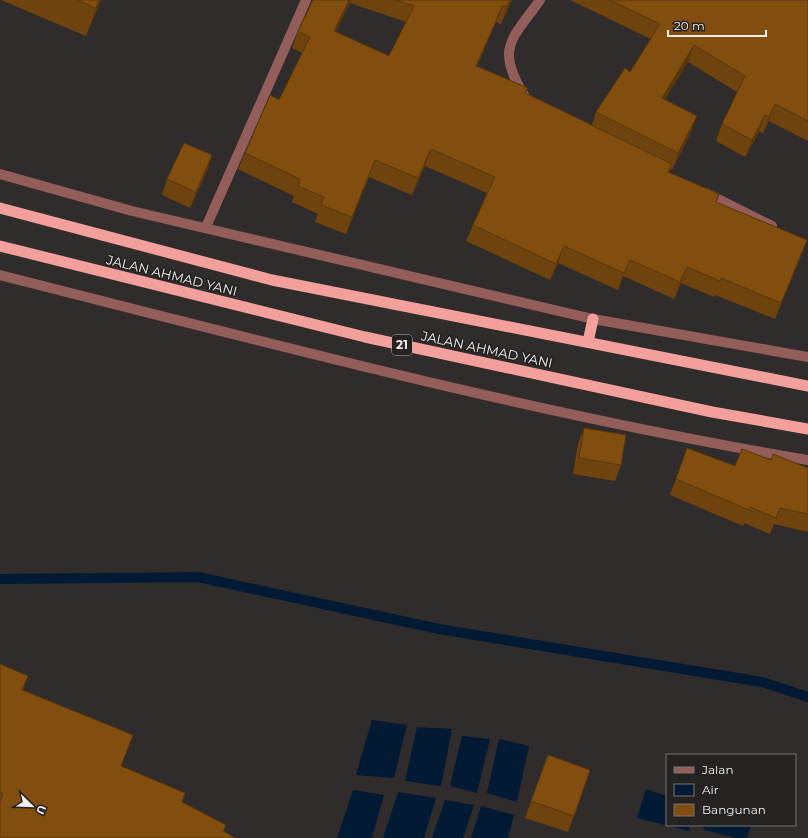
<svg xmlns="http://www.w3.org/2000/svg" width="808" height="838" font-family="Montserrat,sans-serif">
  <rect width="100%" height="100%" fill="#2f2c2b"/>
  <path fill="#021a34" d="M372 720 407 725 394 778 356 775Z
    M417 727 452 729 441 786 405 781Z
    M462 736 490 739 477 793 450 786Z
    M499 739 529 746 517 802 487 793Z
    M646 789 667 796V825H690L689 831 637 818Z
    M353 790 384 795 372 838H337Z
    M398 792 436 798 424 838H383Z
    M445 800 474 805 463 838H432Z
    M481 806 514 815 508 838H471Z
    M702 825H751L747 838H736L705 830Z"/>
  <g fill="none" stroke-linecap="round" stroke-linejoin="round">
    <path stroke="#021a34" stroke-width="10" d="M0 579 198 577 439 629 762 682 808 697"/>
    <path stroke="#935d5a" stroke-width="10" d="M524 95C495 48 512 39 540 0
      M706 193 772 226
      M206 227 306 0"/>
    <path stroke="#935d5a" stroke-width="10" d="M0 174 132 211 593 319 808 357
      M0 275C268 343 535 414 808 460"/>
    <path stroke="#f3a09d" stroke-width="11" d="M0 208 272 280 808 386
      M0 246 365 337 712 412 808 429
      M588 342 593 319"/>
  </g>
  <path fill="#6f430d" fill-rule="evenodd" d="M1 0H101L86 36Z
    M313 0H512L501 24 496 22 477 66 528 88 526 93 592 125 596 112 630 72 651 39 570 0H808V141L769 121 763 133 759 132 745 157 716 141 722 124 737 92 688 62 665 99 691 132 672 170 671 169 669 172 801 256 775 319 715 295 714 297 681 283 674 299 623 276 618 290 558 263 550 280 466 241 487 193 425 166 412 195 369 177 346 234 315 222 318 214 292 202 294 196 238 169 245 153 279 100 302 53 292 48 298 31ZM350 3 406 22 389 56 335 32Z
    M212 155 207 171 190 208 162 195 167 179Z
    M584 428 621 465 615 481 573 474 578 444Z
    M771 460 808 468V532L774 524 770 534 744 523 743 526 670 495 676 479 735 466Z
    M0 664 28 676 23 690 133 735 121 766 185 793 182 802 226 825 223 832 0 838Z
    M548 755 590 770 568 832 525 818Z"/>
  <path fill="#5a370a" d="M99 0H101L86 36 96 8Z
    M349 0H351L350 3 328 48 334 31Z
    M510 0H512L501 24 507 7Z
    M503 5 496 22 470 82 476 66Z
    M694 45 688 62 656 114 662 98Z
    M775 104 769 121 763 133 769 117Z
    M765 115 759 132 745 157 752 140Z
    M697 116 691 132 672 170 678 153Z
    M431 149 425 166 412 195 418 178Z
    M212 155 207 171 190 208 196 192Z
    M375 160 369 177 346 234 352 217Z
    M807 240 801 256 775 319 781 303Z
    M564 246 558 263 550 280 556 264Z
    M687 267 681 283 674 299 680 282Z"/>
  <path fill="#814e0f" stroke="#5a370a" d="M77 0H99L96 8Z
    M313 0H349L334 31 389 56 414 6 395 0H510L507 7 503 5 476 66 528 88 525 93 672 164 668 172 719 194 716 202 807 240 781 303 721 278 720 281 687 267 680 282 630 260 624 273 564 246 556 264 473 225 495 177 431 149 418 178 375 160 352 217 321 205 324 197 298 186 300 179 245 153 270 95 279 100 310 37 298 31Z
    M610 0H808V121L775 104 769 117 765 115 752 140 722 124 745 76 694 45 662 98 697 116 678 153 596 112 625 68 630 72 660 24Z
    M184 143 212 155 196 192 167 179Z
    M584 428 626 435 621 465 579 458Z
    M687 448 735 466 742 449 771 460 773 454 808 468V514L780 508 776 518 750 507 749 510 676 479Z
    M0 664 28 676 22 690 133 735 121 766 185 793 182 802 226 825 223 831 235 838H0V802L3 794 0 792Z
    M548 755 590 770 574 816 531 801Z"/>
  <g text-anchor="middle" stroke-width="3.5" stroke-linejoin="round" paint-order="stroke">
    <rect fill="#252221" stroke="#b4b2b0" stroke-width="1" x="392" y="335" width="20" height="20" rx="3"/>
    <g font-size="12" font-weight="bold" fill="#f1efee">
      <text x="402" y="349">21</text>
    </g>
    <g font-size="13" fill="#f1efee" stroke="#252221">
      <text transform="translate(172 275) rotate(14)" y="5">JALAN AHMAD YANI</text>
      <text transform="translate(487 349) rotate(12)" y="5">JALAN AHMAD YANI</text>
    </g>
  </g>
  <rect x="666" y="754" width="130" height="72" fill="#252221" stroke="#777473"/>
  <rect x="674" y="767" width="20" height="6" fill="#935d5a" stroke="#777473"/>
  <text x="702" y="774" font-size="12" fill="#f1efee">Jalan</text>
  <rect x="674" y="784" width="20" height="12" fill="#021a34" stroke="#777473"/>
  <text x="702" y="794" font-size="12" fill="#f1efee">Air</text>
  <rect x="674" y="804" width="20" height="12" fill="#814e0f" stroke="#777473"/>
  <text x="702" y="814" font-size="12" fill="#f1efee">Bangunan</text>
  <g transform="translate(32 806) rotate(113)" stroke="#252221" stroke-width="3" paint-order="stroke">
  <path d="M0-3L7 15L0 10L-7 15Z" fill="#f1efee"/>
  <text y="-6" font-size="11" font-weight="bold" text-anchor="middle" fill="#f1efee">U</text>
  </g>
  <path d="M668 30v6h98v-6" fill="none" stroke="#f1efee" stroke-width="2"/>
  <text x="674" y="30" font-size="12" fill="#f1efee" stroke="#252221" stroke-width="3" paint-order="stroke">20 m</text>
</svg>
